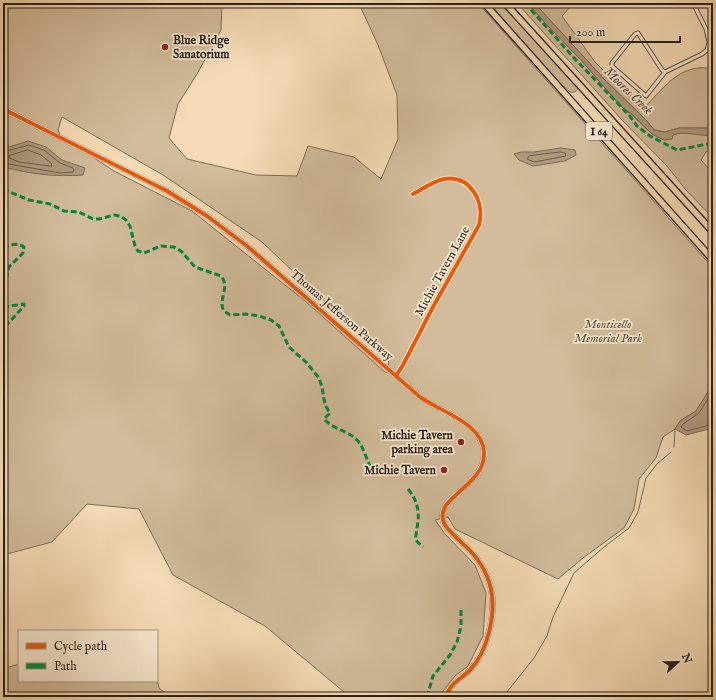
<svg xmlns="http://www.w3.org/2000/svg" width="716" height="700" font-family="'IM FELL English',serif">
  <rect width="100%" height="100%" fill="#f5dcb6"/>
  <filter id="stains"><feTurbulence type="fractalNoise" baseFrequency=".005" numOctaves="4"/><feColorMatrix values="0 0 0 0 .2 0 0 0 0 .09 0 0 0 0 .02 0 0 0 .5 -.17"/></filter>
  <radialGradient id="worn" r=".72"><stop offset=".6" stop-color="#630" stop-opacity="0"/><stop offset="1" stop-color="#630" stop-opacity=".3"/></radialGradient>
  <path fill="#d2bc9b" stroke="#7e6d58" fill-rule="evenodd" d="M3 3H222L221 30 197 74 178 104 169 138 187 159 256 175 297 176 308 146 354 157 381 179 398 139 397 95 378 45 361 8 366 3H478L713 268V384L696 411 680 421 675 429 663 437 656 458 639 479 634 509 624 528 583 558 558 579 455 529 448 517 435 520 445 534 475 565 486 593 483 636 468 666 455 676 443 691 441 697H350L265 626 173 575 139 509 87 504 52 542 3 555ZM62 117 163 175 262 242 389 362 386 373 305 301 192 211 114 171 61 136 58 130Z
    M489 3H502L578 86V88C573 97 568 90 562 85Z
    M517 3H527L581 60 625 110C639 118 654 144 672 139L673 135C683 130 700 136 713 135V149L706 152 701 160 713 173V218L686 190 666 165 622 120Z
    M534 3H574L562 16 595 62 623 90 646 106C665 86 682 62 713 69V128H679L665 132 654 130 647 121 604 79Z
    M19 664V681H157V679L159 688 170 697H3V669Z"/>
  <path fill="#b09b80" stroke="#7a6956" d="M527 3H534L541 10 604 79 647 121 654 130 665 132 679 128H713V135C700 137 683 130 673 135L672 139 664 140 652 134 632 114 625 110 617 102 581 60 544 22 542 19Z
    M28 141 46 147 62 160 85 168 83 175C55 177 31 174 3 167V149Z
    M561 148 575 150 576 155 565 161 533 166 519 160 514 154 521 152H534Z
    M713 384V428L686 435 675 429 680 421 696 411Z"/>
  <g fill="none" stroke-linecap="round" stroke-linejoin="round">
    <path stroke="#6d5c4b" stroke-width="1" d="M28 150 41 155 51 163 52 166H50L19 162 9 158V156Z
      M3 152 29 145 44 150 60 163 73 168 74 170 73 172 60 173 3 163
      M561 152 565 153 566 156 534 162 527 159 529 156Z
      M713 391 699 413 683 424 681 427 687 431 713 424"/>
    <path stroke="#7a6956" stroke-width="1" d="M674 447 675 429
      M503 697 534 658 547 636 553 617 574 573 604 547 629 528 638 512 646 478 657 464 671 452"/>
    <g stroke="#5d4e3e" stroke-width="5">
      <path id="minor" d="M665 72 662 70 638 33 635 34 612 63V66L646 96 665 72 702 54 707 50 709 42 706 29 693 3
        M396 376 403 365 433 307 479 225C485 202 471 175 444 179 433 181 423 189 413 194"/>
    </g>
    <g stroke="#2a1e16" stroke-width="6">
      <path id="primary" d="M3 109 167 191 207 216 247 246 420 397C441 412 485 424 484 454 484 461 481 469 477 474 468 486 455 494 446 505 443 511 441 516 444 523 447 530 456 537 462 543 476 555 487 571 491 589 496 614 488 651 470 670 461 679 449 684 446 697"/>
    </g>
    <g stroke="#2a1e16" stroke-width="8">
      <path id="motorway" d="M484 3 713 260
        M505 3 713 232"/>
    </g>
    <use href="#minor" stroke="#f8e8d0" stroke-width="3"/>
    <use href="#primary" stroke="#f5dcb6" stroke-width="4.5"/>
    <use href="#motorway" stroke="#f5dcb6" stroke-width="5.5"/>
    <path stroke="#00873e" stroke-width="3" stroke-dasharray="6 3" stroke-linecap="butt" d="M525 3 576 60 629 115 637 126 650 136 677 150 713 143
      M3 189 29 200 50 204 64 211 79 212 93 219H99L114 215 120 216 126 220 130 226 135 246 138 251 144 253 161 246 174 247 181 251 195 267 221 276C231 288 217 300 224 311L230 315 245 314 259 316 271 320 279 326 289 347 306 362 319 378 322 387 325 405 330 413 324 419C334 430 348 430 358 441 367 452 366 467 379 475
      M3 248C11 245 17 242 24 247L23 253 9 267 3 292
      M3 307 24 304V306L3 329
      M408 489C418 501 420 513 417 528 417 531 415 536 416 540 418 543 421 545 423 547
      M427 697 433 676 450 655 457 642 461 626V609"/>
    <g stroke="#f8e8d0" stroke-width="6">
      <path id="cycleway" d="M3 109 167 191 207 216 247 246 420 397C441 412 485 424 484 454 484 461 481 469 477 474 468 486 455 494 446 505 443 511 441 516 444 523 447 530 456 537 462 543 476 555 487 571 491 589 496 614 488 651 470 670 461 679 449 684 446 697
        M396 376 403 365 433 307 479 225C485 202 471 175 444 179 433 181 423 189 413 194"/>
    </g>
    <use href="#cycleway" stroke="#e8590c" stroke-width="4"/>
  </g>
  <g fill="#8f2418" stroke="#f8e8d0" stroke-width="1.5">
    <circle cx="165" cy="47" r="4"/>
    <circle cx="461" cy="442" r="4"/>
    <circle cx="444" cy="470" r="4"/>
  </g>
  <g text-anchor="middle" stroke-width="3.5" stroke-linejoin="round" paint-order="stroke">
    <rect fill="#f8e8d0" stroke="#685b4e" stroke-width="1" x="586" y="122" width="26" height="18" rx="3"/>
    <g font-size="11" font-weight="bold" fill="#2a1e16">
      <text x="599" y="135">I 64</text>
    </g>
    <g font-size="12" font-weight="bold" fill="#2a1e16" stroke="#f8e8d0" text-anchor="end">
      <text x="173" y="44" text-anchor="start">Blue Ridge<tspan x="173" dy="14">Sanatorium</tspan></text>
      <text x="453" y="439">Michie Tavern<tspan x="453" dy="14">parking area</tspan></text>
      <text x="436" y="474">Michie Tavern</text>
    </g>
    <g font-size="12" fill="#2a1e16" stroke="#f8e8d0">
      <text transform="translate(442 271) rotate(-61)" y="4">Michie Tavern Lane</text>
      <text transform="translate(342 315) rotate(41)" y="4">Thomas Jefferson Parkway</text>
    </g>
    <g font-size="12" font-style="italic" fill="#5c4d3e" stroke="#f8e8d0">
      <text x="608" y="328">Monticello<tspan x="608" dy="14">Memorial Park</tspan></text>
    </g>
    <g font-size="13" font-style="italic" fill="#594a3b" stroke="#f8e8d0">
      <text transform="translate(629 90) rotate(44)" y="5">Moores Creek</text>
    </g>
  </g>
  <rect width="716" height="700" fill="none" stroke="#f5dcb6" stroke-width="16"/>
  <rect x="4" y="4" width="708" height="692" fill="none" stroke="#2a1e16" stroke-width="2"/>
  <rect x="8" y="8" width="700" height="684" fill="none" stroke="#2a1e16"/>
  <rect x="18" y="630" width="140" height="52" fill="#f8e8d0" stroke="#a69786"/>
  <rect x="26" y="643" width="20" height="6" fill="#e8590c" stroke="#a69786"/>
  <text x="54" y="650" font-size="12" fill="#2a1e16">Cycle path</text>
  <rect x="26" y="663" width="20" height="6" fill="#00873e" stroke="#a69786"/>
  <text x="54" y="670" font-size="12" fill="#2a1e16">Path</text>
  <g transform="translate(678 662) rotate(68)" stroke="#f8e8d0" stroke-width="3" paint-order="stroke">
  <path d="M0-3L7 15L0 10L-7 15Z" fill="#2a1e16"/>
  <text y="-6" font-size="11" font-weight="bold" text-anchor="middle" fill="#2a1e16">N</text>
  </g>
  <path d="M570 36v6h110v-6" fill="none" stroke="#2a1e16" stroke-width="2"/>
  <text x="576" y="36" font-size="12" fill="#2a1e16" stroke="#f8e8d0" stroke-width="3" paint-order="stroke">200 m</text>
  <rect width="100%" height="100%" filter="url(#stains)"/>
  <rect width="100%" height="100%" fill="url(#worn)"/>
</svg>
